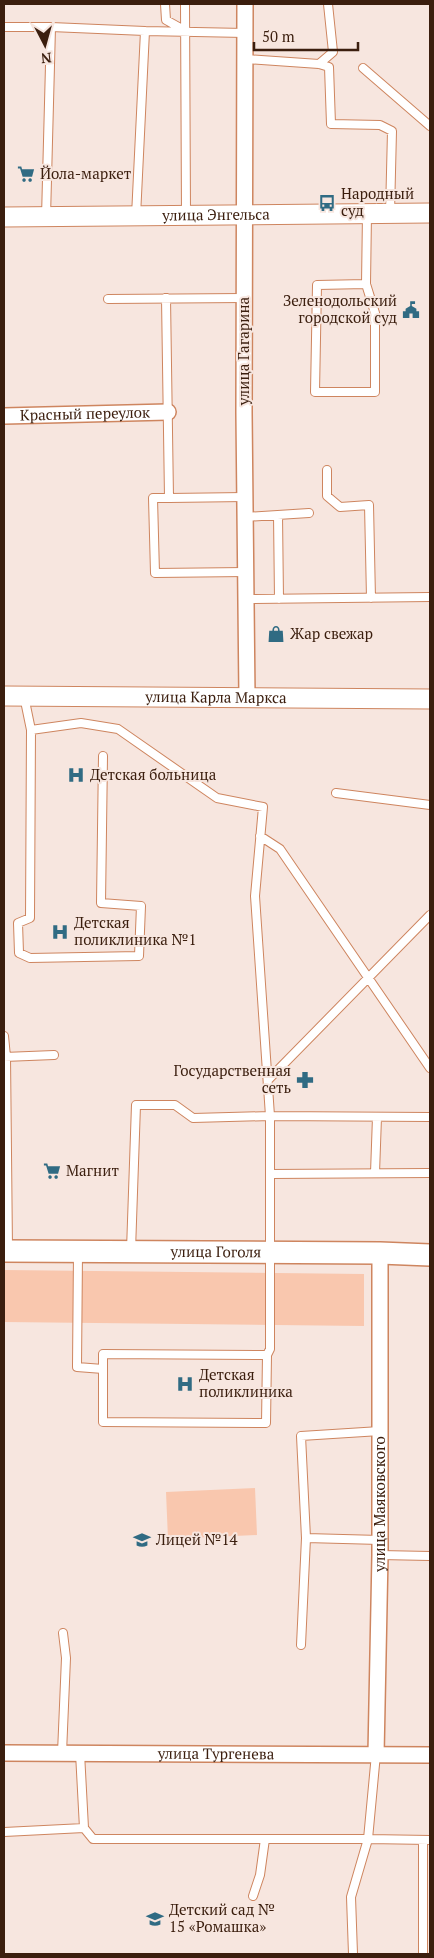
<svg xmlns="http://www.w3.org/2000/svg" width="434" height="1958" font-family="'PT Serif',serif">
  <rect width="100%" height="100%" fill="#f7e6df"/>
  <path fill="#f9c7ae" d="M4 1270 364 1274V1326L4 1322Z
    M255 1488 257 1535 168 1539 166 1492Z"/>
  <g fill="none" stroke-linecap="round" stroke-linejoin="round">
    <g stroke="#ce855f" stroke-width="10">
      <path id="service" d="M165 4 166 20 184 30
        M185 4 186 214
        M5 27H51L145 31 245 33
        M245 59 319 64 329 67 331 124 380 125 392 131 390 213
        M319 64 333 52 328 4
        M363 68 430 126
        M136 216 145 31
        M46 217 51 27
        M366 284 375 313V392H315L317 285 366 284 367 214
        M166 298 169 498 245 497
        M108 299 244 298
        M327 470V496L340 507 369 505 371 598
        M169 498H153L155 573 246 572
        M278 515 279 599
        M245 517 309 513
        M246 599 430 597
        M24 696 31 730 30 918 18 923 19 953 30 958 139 956 141 906 101 903 103 756
        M31 730 81 723 118 729 217 798 263 807 255 896 270 1116 193 1118 175 1105H136L131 1250
        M336 793 430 805
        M260 836 280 849 430 1068
        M4 1036 6 1057 8 1249
        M4 1057 54 1055
        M268 1080 430 915
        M375 1173 377 1117
        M270 1174 430 1173
        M78 1253 77 1367 103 1369
        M103 1354 267 1355 266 1423 103 1422Z
        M267 1355 270 1349V1116L430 1117
        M306 1538 380 1540
        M380 1555 430 1556
        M301 1645 306 1538 301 1436 380 1431
        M62 1753 66 1658 63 1633
        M80 1753 84 1828
        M376 1754 368 1839 430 1840
        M4 1832 84 1828 93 1839H368L351 1897 353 1954
        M423 1840V1954
        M253 1896 260 1875 265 1839"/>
    </g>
    <g stroke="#ce855f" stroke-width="18">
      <g id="minor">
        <path d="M245 4 244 413 247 697"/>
        <path id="s1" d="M4 416 168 412"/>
        <path id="s2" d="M4 1753 430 1755"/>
        <path id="s3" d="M376 1754 380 1555V1253"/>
      </g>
    </g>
    <g stroke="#ce855f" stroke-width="21">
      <g id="tertiary">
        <path id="s4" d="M4 217 430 213"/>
        <path id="s5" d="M4 696 430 699"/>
      </g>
    </g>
    <g stroke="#ce855f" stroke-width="24">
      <g id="secondary">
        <path id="s6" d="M4 1251 380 1253 430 1255"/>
      </g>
    </g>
    <use href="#service" stroke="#fff" stroke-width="8"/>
    <use href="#minor" stroke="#fff" stroke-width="15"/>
    <use href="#tertiary" stroke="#fff" stroke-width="19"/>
    <use href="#secondary" stroke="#fff" stroke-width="21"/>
  </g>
  <defs>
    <g id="supermarket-bare" transform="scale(1.35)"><path d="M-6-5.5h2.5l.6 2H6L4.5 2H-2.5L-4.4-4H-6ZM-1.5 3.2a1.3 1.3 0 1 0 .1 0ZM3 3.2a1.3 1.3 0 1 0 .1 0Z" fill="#306b83" stroke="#f7e6df" stroke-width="2.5" paint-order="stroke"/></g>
    <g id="bus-bare" transform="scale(1.35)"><path d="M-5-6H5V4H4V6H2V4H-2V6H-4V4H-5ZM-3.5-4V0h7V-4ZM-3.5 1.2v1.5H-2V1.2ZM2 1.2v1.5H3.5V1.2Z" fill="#306b83" stroke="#f7e6df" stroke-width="2.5" paint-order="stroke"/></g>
    <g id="civic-bare" transform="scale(1.35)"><path d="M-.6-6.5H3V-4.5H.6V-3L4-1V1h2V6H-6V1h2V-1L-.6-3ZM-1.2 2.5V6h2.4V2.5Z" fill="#306b83" stroke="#f7e6df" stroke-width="2.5" paint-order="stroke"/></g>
    <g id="shop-bare" transform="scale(1.35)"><path d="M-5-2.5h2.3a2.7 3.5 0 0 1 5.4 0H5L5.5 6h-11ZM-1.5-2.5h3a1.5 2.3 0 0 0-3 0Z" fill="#306b83" stroke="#f7e6df" stroke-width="2.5" paint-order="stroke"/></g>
    <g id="hospital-bare" transform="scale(1.35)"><path d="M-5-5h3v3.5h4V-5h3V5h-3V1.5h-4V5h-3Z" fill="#306b83" stroke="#f7e6df" stroke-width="2.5" paint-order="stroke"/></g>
    <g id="pharmacy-bare" transform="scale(1.35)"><path d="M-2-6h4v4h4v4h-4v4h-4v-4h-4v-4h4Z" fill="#306b83" stroke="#f7e6df" stroke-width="2.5" paint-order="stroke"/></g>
    <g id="school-bare" transform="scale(1.35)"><path d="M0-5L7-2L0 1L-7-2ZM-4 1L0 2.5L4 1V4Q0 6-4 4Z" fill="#306b83" stroke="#f7e6df" stroke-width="2.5" paint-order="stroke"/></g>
  </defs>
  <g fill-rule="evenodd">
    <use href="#supermarket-bare" x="26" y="174"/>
    <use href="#bus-bare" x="327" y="203"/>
    <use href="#civic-bare" x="411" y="310"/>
    <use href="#shop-bare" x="276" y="634"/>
    <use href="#hospital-bare" x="76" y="775"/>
    <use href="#hospital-bare" x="60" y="932"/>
    <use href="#pharmacy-bare" x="305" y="1080"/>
    <use href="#supermarket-bare" x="52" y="1171"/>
    <use href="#hospital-bare" x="185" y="1384"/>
    <use href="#school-bare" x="142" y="1540"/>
    <use href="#school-bare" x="155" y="1919"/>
  </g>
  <g text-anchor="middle" stroke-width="4" stroke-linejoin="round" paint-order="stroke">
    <g font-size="15" fill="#3b1e0e" stroke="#f7e6df" text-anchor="start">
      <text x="40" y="179">Йола-маркет</text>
      <text x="341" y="199">Народный<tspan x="341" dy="17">суд</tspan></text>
      <text x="397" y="306" text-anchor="end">Зеленодольский<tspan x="397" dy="17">городской суд</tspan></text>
      <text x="290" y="639">Жар свежар</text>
      <text x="90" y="780">Детская больница</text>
      <text x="74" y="928">Детская<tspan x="74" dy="17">поликлиника №1</tspan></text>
      <text x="291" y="1076" text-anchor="end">Государственная<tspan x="291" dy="17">сеть</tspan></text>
      <text x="66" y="1176">Магнит</text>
      <text x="199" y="1380">Детская<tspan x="199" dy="17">поликлиника</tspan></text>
      <text x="156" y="1545">Лицей №14</text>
      <text x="169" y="1915">Детский сад №<tspan x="169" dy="17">15 «Ромашка»</tspan></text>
    </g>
    <g font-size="15" fill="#3b1e0e" stroke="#f7e6df">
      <text dy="5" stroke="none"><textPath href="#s4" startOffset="212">улица Энгельса</textPath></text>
      <text transform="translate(244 351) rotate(-90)" y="5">улица Гагарина</text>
      <text dy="5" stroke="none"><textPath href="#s1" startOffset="81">Красный переулок</textPath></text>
      <text dy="5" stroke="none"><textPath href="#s5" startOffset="212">улица Карла Маркса</textPath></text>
      <text dy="5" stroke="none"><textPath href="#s6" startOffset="212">улица Гоголя</textPath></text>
      <text dy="5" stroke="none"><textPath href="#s3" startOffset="250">улица Маяковского</textPath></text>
      <text dy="5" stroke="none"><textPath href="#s2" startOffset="212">улица Тургенева</textPath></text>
    </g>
  </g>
  <rect width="434" height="1958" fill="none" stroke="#3b1e0e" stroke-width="10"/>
  <g transform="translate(45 45) rotate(174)" stroke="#f7e6df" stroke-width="4" paint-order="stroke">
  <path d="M0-4L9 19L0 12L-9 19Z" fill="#3b1e0e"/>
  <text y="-8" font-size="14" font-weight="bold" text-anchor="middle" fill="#3b1e0e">N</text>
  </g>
  <path d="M254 42v8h104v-8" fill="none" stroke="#3b1e0e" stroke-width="2.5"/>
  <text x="262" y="42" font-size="15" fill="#3b1e0e" stroke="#f7e6df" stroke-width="4" paint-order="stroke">50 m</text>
</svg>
